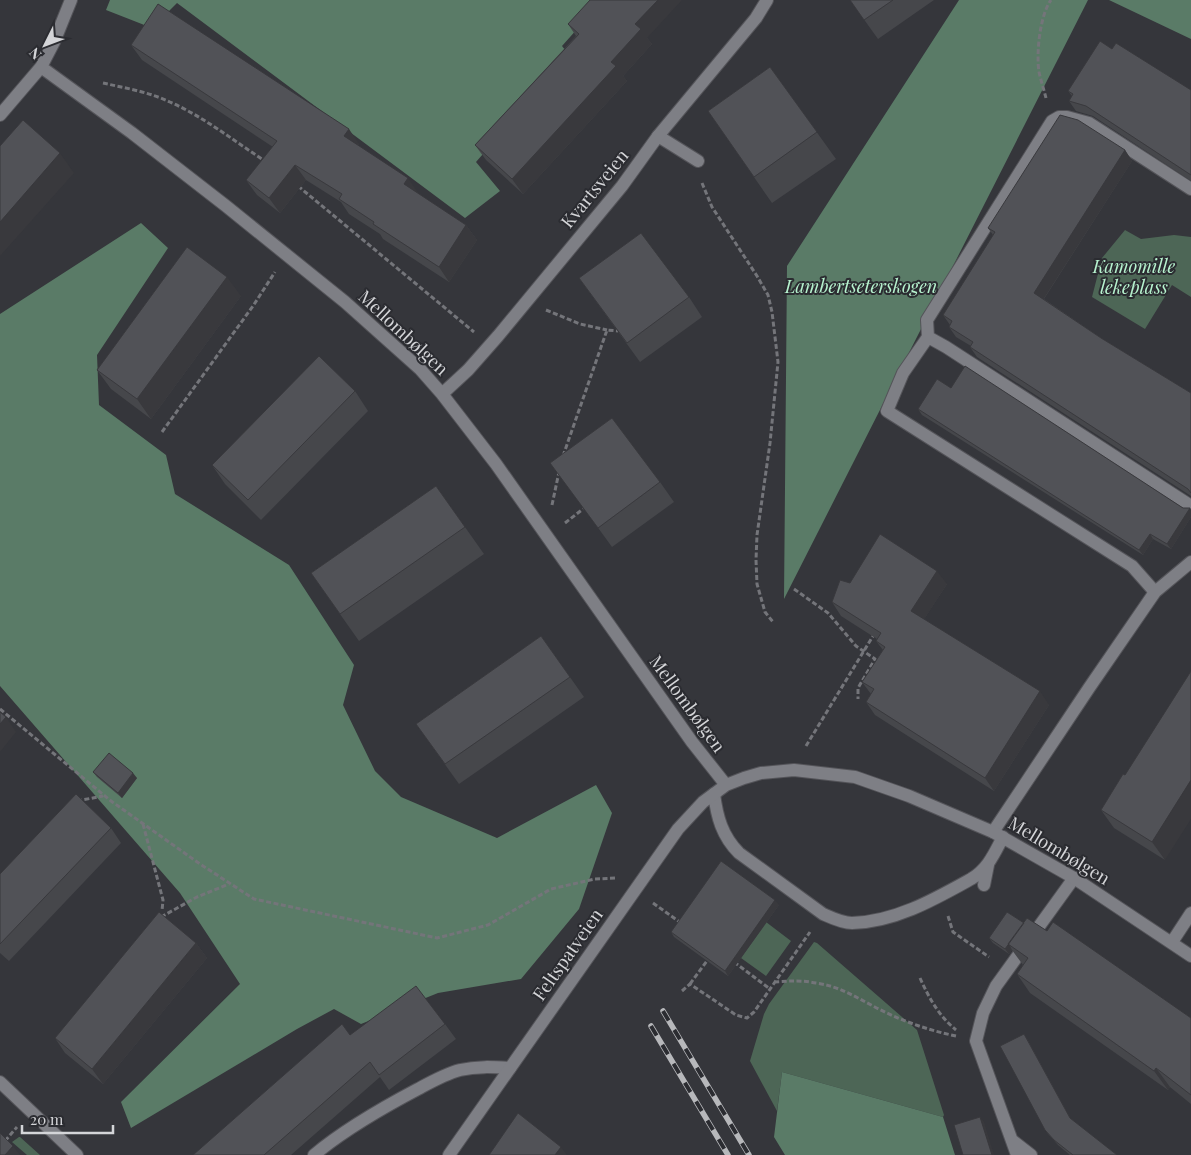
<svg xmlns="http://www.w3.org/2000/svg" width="1191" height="1155" font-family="'Playfair Display',serif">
  <rect width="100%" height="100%" fill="#35363b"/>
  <path fill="#4d6656" d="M1125 230 1141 239 1174 235 1191 237V297L1172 285 1145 329 1092 297 1102 258Z
    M766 922 791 941 766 976 741 958Z
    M814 942 817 943 917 1030 944 1115 943 1117 782 1072 777 1111 750 1061 764 1014 769 1004Z
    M19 1137H20L40 1155H27L12 1142Z"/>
  <path fill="#5a7b67" d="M110 0H603L562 46 569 55 476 162 500 191 465 218 177 3 152 28 106 10Z
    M959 0H1088L784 599 787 266Z
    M1109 0H1191V39Z
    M141 223 168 248 97 355 99 405 166 455 175 494 289 565 354 665 343 705 375 771 401 797 497 838 596 785 612 813 579 909 521 979 438 993 361 1024 334 1009 297 1029 131 1128 121 1102 240 984 180 893 0 686V314Z
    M782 1072 943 1117 955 1155H785L774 1137Z"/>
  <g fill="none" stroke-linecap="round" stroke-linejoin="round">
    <g stroke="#545459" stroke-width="14">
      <path id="lane" d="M658 136 698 161
        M928 337 927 320 1052 121 1059 117H1067L1089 123 1191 189
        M1155 592 1132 566 887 411 903 373 928 337 946 347 1191 506
        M714 794C717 817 722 836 739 853L823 914C832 918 842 923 852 923 895 922 935 899 971 879 988 869 994 854 1003 837
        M993 832 1089 688 1155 592 1191 562
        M984 885 988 865
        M1013 1141 1031 1155
        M314 1155C345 1129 382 1108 418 1089 431 1082 445 1074 460 1070 477 1066 493 1067 510 1068
        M1017 1155 976 1041 983 1013 996 986 1074 878"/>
    </g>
    <g stroke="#545459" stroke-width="14">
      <path id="street" d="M41 67 132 133 226 206 345 302 420 369 442 394 496 464 692 742 726 785
        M0 115 41 67 54 42 71 0
        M442 394 468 370 498 336 622 186 658 136 756 18 767 0
        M1172 942 1191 913
        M0 1082 77 1155
        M449 1155 678 829 703 802 726 785 744 778 761 773 794 770 855 777 909 796 993 832 1074 878 1191 956"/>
    </g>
    <path stroke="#74757a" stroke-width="3" stroke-dasharray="5 2.5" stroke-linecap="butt" d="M103 83C125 88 149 92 170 102 204 117 234 141 265 161
      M1046 98C1044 90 1041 81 1039 72 1036 53 1040 15 1051 0
      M702 183 712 207 757 276 768 295 772 312 778 362 770 443 757 535 756 560 757 584 765 612 773 622
      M298 186 474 332
      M546 310 580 324 607 330
      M162 432 253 306 275 272
      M563 456 607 330 618 331
      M552 505 559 472
      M565 523 583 509
      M794 589 828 613 856 646 875 659 858 688V699
      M0 709 111 801 200 864 254 899 437 938 488 925 551 889 595 879 617 878
      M806 746 873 636
      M77 801 103 796
      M143 824 163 900 162 911
      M653 903 681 923
      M948 916 953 932 989 957
      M161 917 197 897 229 884
      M734 962 770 989
      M920 978C929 998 939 1016 956 1030
      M774 982C789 981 802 980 816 983 838 986 854 996 873 1006 899 1020 927 1030 956 1036
      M690 984 709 958
      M682 991 690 984 736 1015 747 1018 754 1012 810 932
      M5 1141 17 1127"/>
    <use href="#lane" stroke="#7e7f85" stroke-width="12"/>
    <use href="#street" stroke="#7e7f85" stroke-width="12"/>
    <g stroke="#b7b8bb" stroke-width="5.5">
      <path id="rail" d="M663 1011 749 1155
        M651 1026 728 1155"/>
    </g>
    <use href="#rail" stroke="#2b2c31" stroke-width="4" stroke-dasharray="11" stroke-linecap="butt"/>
  </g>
  <path fill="#46474b" d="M850 0H934L878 39Z
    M568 24 647 38 652 44 623 76 627 81 523 194 486 160 475 145 576 36Z
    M131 45 359 144 358 145 418 193V194L466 225 477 240 449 282 383 239 380 234 349 214 341 202 306 180 280 213 257 195 246 180 273 147 142 60Z
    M1112 49 1191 90V181L1093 116 1076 111 1069 101 1072 96 1068 91Z
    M770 67 836 159 772 203 708 111Z
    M1125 150 1132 161 1044 299 1101 338 1191 393V496L977 357 970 347 971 346 956 337 949 327 950 325 943 315 993 235 988 228Z
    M579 278 689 297 702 317 640 362Z
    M241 296 151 419 111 389 97 370Z
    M951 388 1183 508H1190L1191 510V517L1171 549 1153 539 1143 555 922 415 918 409Z
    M355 391 368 411 261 520 225 484 212 465Z
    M551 463 660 482 674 502 612 547Z
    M436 486 484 554 359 641 311 573Z
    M850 583 947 584 924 619 1049 705 994 791 875 715 866 702 871 694 862 682 883 650 876 641 877 639 841 616 832 602Z
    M541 636 584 697 459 784 416 724Z
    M93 772 137 778 122 798 97 777Z
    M1123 774 1165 860 1114 828 1101 810Z
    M111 828 121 843 9 961 0 953V874Z
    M779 905 728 976 674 937 671 932Z
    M1024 923 1047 931 1191 1018V1104L1170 1087 1168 1090 1030 993 1017 974 1023 965 1012 950 1009 954 993 943 989 938Z
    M196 943 207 958 103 1084 65 1053 55 1038Z
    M445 1024 456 1039 389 1090 380 1077 291 1155H193L350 1035Z
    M1027 1039 1071 1120 1117 1155H1070L1058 1145 1049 1135 1045 1130Z"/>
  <path fill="#39393d" d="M658 0H682L647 38 652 44 623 76 627 81 523 194 512 179 611 62 635 24Z
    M349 129 359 144 354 151 344 136Z
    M1125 150 1132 161 1041 303 1034 293Z
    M60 153 74 173 0 256V222Z
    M295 165 306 180 280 213 269 198Z
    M408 178 418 193 414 199 404 184Z
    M466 225 477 240 449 282 439 267Z
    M227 277 241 296 151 419 137 399Z
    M1190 508 1191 510V517L1171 549 1167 544Z
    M1150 534 1153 539 1143 555 1139 550Z
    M937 571 947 584 921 624 911 611Z
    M1040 691 1049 705 994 791 985 778Z
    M6 717 16 732 0 752V724Z
    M133 773 137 778 122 798 118 793Z
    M1191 780V819L1165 860 1152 842Z
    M775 900 779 905 728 976 725 971Z
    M196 943 207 958 103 1084 92 1069Z
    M1009 944 1012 950 1009 954 1005 949Z
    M1156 1068 1170 1087 1168 1090 1154 1071Z
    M980 1117 984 1122 994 1155H992Z
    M13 1146 20 1155H5Z
    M561 1147 567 1155H555Z"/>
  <path fill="#515257" stroke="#39393d" d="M590 0H658L635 24 641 29 611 62 616 66 512 179 475 145 579 34 568 24Z
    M850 0H893L864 20Z
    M158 4 349 129 344 136 408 178 404 184 466 225 439 267 373 224 374 222 339 199 342 194 295 165 269 198 246 180 277 141 131 45Z
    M1100 41 1112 49 1116 43 1191 90V175L1086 106 1069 101 1073 94 1068 91Z
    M770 67 817 132 754 177 708 111Z
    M1060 115 1078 120 1125 150 1034 293 1101 338 1191 393V493L1188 489 970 347 973 342 949 327 952 321 943 315 995 232 988 228Z
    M23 120 60 153 0 222V146Z
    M641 233 689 297 627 343 579 278Z
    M187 247 227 277 137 399 97 370Z
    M319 356 355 391 248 500 212 465Z
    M965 366 1183 508H1190L1167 544 1150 534 1139 550 918 409 937 379 951 388Z
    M612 418 660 482 598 528 550 463Z
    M436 486 465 527 340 614 311 573Z
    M880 534 937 571 911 611 1040 691 985 778 866 702 874 689 862 682 885 647 876 641 881 633 832 602 840 580 850 583Z
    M541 636 570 677 445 764 416 724Z
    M1191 671V780L1152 842 1101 810 1123 774 1125 775Z
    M0 712 6 717 0 724Z
    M109 753 133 773 118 793 93 772Z
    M76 794 111 828 0 944V874Z
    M721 861 775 900 725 971 671 932Z
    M159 912 196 943 92 1069 55 1038Z
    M1007 912 1024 923 1005 949 989 938Z
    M1027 918 1047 931 1053 922 1191 1018V1095L1156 1068 1154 1071 1017 974 1028 958 1008 944Z
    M416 986 445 1024 379 1075 370 1062 264 1155H193L342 1024 350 1035Z
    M1024 1034 1070 1118 1117 1155H1073L1054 1140 1045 1130 1000 1046Z
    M518 1113 561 1147 555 1155H489Z
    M980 1117 992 1155H963L954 1125Z
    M0 1133 13 1146 5 1155H0Z"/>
  <g text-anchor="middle" stroke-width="4" stroke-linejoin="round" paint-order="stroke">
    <g font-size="18" fill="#d4d5d8" stroke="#2b2c31">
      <text transform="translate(595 189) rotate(-51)" y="6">Kvartsveien</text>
      <text transform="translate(403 333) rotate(43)" y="6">Mellombølgen</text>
      <text transform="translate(687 704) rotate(54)" y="6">Mellombølgen</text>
      <text transform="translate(1059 851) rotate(31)" y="6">Mellombølgen</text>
      <text transform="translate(568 955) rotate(-55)" y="6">Feltspatveien</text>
    </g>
    <g font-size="18" font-style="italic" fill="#b7f3cf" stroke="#2b2c31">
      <text x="1134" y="273">Kamomille<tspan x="1134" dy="21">lekeplass</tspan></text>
      <text x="861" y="293">Lambertseterskogen</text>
    </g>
  </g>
  <g transform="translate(45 45) rotate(228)" stroke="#2b2c31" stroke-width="4" paint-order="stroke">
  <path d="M0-4L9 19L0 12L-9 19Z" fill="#d4d5d8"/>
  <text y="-8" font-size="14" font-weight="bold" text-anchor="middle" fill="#d4d5d8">N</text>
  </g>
  <path d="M22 1125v8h91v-8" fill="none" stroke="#d4d5d8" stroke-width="2.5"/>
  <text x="30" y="1125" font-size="15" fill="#d4d5d8" stroke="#2b2c31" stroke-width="4" paint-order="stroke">20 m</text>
</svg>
